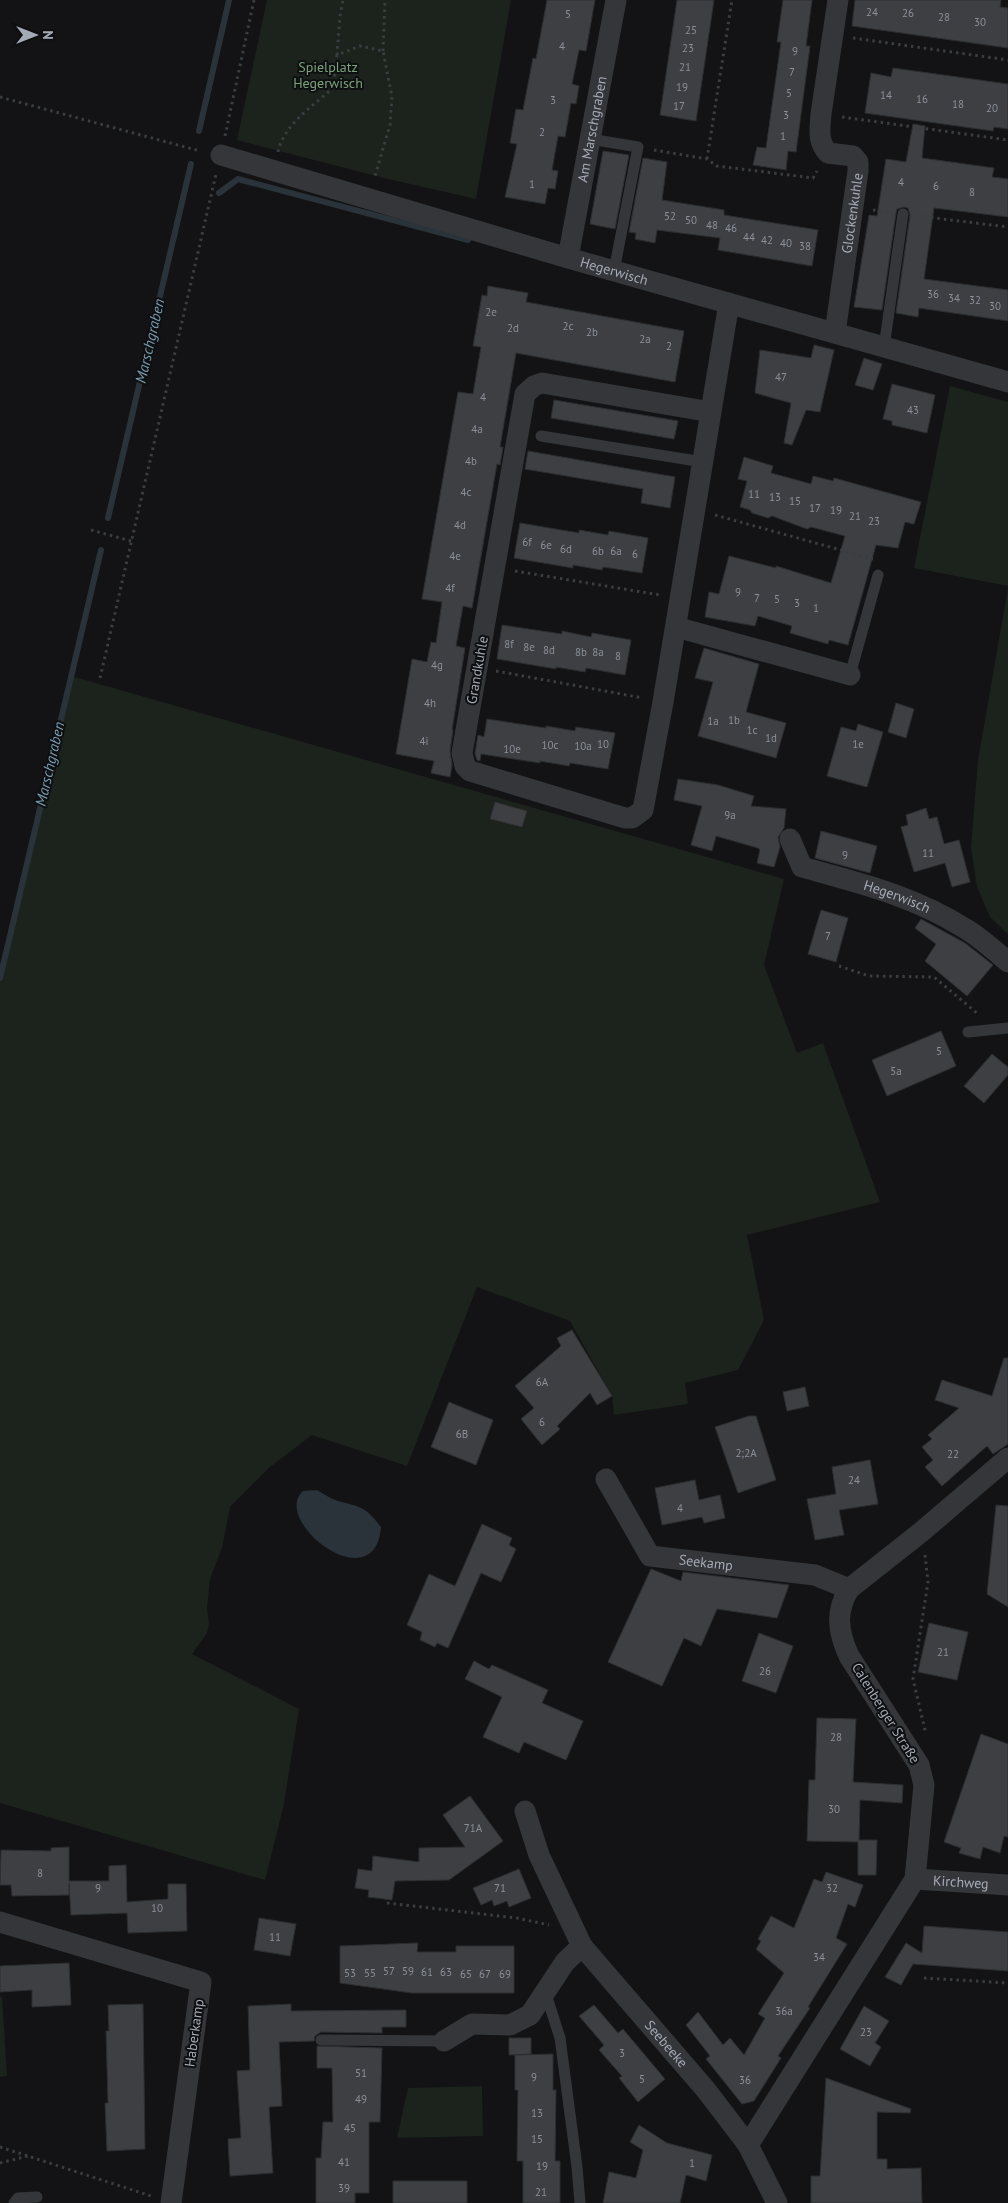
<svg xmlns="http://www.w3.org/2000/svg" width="1008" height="2203" font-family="'PT Sans',sans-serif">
  <rect width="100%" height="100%" fill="#131315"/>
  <path fill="#1b231c" d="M267 0H511L476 199 384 178 237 140Z
    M950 386 1008 402V586L914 568Z
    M1008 588V934L990 917 977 887 971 847 978 760Z
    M71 676 784 879 764 965 797 1053 823 1043 880 1202 747 1235 764 1320 738 1370 685 1383 688 1404 614 1415 612 1396 570 1321 477 1287 407 1466 312 1435 270 1467 230 1507 222 1548 210 1579 207 1608 209 1624 207 1633 192 1654 299 1709 284 1804 265 1880 0 1803V978Z
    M2 1996 7 2076 0 2077V1997Z
    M482 2086 483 2136 397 2138 408 2088Z"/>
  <path fill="#293339" d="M317 1490C324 1494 331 1499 338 1501 361 1507 366 1507 381 1527 375 1602 270 1521 303 1491Z"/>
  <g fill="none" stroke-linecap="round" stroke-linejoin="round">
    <path stroke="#293339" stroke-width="6" d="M199 131 229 0
      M219 193 238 179 468 240
      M108 518 191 164
      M0 978 101 550"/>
  </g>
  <path fill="#3d3f42" stroke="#2d2e31" d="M547 0H595L586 51 579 50 572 84 579 86 576 104 571 103 565 137 558 136 552 170 558 171 555 189 548 188 545 204 505 197 517 144 510 143 516 109 523 110 533 58 536 59Z
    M677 0H714L696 121 660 115Z
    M783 0H812L806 46H810L796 152 788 151 786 170 753 165 757 147 766 148 781 42H777Z
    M855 0H1001L1000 7 1008 8V48L852 26Z
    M893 68 1008 84V129L994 127 993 131 865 113 871 73 891 77Z
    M913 124 925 126 922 158 994 168 992 177 1008 179V217L934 208 924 279 1008 290V321L919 308 918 317 896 313 910 215 908 208 904 207 897 209 896 213 882 310 854 307 869 215 877 216 886 159 906 162Z
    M603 151 629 155 615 229 590 224Z
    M643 158 667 162 662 200 724 210V215L818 230 812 266 718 250 720 238 657 230 655 243 635 239 636 233 629 232Z
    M488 286 528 293 526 302 684 331 675 382 516 353 500 447H503L500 465 497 464 472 608 463 606 456 646 465 648 452 730H453L450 751 452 765 450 777 431 773 434 761 396 754 412 659 427 662 431 642 436 643 442 602 422 599 458 392 473 394 481 347 473 346 482 295 487 296Z
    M814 345 834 350 820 412 806 410 792 445 784 443 791 403 755 393 760 350 811 358Z
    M864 358 882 364 873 390 855 385Z
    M892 384 935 395 927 433 892 425V421L883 419Z
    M554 400 678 421 674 439 551 418Z
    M528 451 675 477 670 508 641 503 643 489 525 469Z
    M744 457 773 466 771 473 811 484 813 476 833 481 834 478 921 502 914 524 905 522 898 548 876 545 848 645 829 640 828 644 790 633 792 626 758 616 755 626 705 617 709 592 719 594 729 556 776 568V566L831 583 845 536 811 527 807 529 772 516 768 518 752 513 750 510 740 507 747 481 738 479Z
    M520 523 579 533V530L608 535 609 531 648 538 642 573 603 567 602 570 573 565V568L514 558Z
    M502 625 562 634V631L591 637 592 633 631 640 625 675 586 668 585 672 556 667V669L497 659Z
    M704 648 759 664 746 712 786 723 776 758 698 736 713 682 695 678Z
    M896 703 914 709 906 738 888 732Z
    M487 719 546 728V726L575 731 576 727 615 733 608 769 570 763 569 766 540 761V763L481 754 480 761 477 760 475 753 478 735 484 737Z
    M858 724 883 732 867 787 827 776 841 727 856 731Z
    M678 779 718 785 754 796 751 806 786 809 784 828 778 837 780 847 774 867 757 863 760 850 758 848 716 836 712 851 691 845 702 806 674 800Z
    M495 802 527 811 522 827 490 819Z
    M926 808 929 819 937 817 944 844 959 840 970 882 952 887 945 863 914 872 901 827 908 825 906 815Z
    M821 831 877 846 870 873 815 858Z
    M821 910 848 918 836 962 808 954Z
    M921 919 965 943 993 965 967 996 925 961 936 944 915 928Z
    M941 1031 956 1066 887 1096 872 1060Z
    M992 1054 1008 1067V1075L984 1103 964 1086Z
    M572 1330 612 1396 597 1405 590 1393 557 1426 560 1429 542 1445 521 1419 534 1408 515 1386 561 1346 557 1338Z
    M1004 1358H1008V1444L993 1454 987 1446 942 1486 925 1467 933 1460 922 1447 932 1439 928 1435 959 1408 935 1400 942 1380 992 1396Z
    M805 1387 809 1406 787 1411 783 1392Z
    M449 1402 493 1420 476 1465 431 1447Z
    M749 1416H756L776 1480 738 1493 715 1427Z
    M870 1460 878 1504 839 1510 844 1535 815 1540 807 1499 836 1494 832 1467Z
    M695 1480 699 1500 720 1495 725 1518 704 1523 702 1517 662 1525 655 1488Z
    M996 1505 1008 1506V1607L987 1594Z
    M482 1524 512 1538 509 1545 516 1549 501 1582 481 1573 448 1648 437 1643 435 1647 420 1640 422 1632 407 1625 429 1574 455 1586Z
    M651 1569 681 1581 683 1572 789 1585 777 1618 717 1609 701 1646 684 1638 662 1686 608 1662Z
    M929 1623 968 1632 957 1680 918 1672Z
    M759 1633 793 1646 776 1693 742 1681Z
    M474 1661 489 1669 492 1665 548 1690 542 1703 583 1721 566 1760 524 1742 519 1753 483 1737 502 1697 465 1679Z
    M817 1718 856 1719 853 1782 903 1785 902 1803 860 1800 859 1840H877L876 1875H858V1842L807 1841 809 1780H815Z
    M981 1734 1008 1744V1837L1004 1836 1000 1853 983 1847 980 1859 959 1853 961 1848 944 1842Z
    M470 1796 503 1841 449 1880 395 1881 392 1900 368 1897 369 1890 355 1888 358 1869 372 1871 373 1856 419 1862V1848L465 1847 443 1815Z
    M69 1847V1881H109V1866L126 1865 127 1902 168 1899V1884H186L187 1931 128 1933 127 1913 71 1915 69 1883V1895L12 1896 11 1885H0L1 1850 51 1851V1848Z
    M519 1869 531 1898 509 1907 507 1901 494 1906 492 1900 481 1905 473 1888Z
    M826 1872 863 1885 855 1907 848 1904 836 1938 847 1944 808 2007 810 2008 778 2056 781 2058 754 2101 742 2104 706 2059 710 2056 686 2025 698 2012 723 2045 730 2038 744 2055 765 2018 758 2014 784 1973 756 1949 761 1941 758 1939 771 1916 794 1928 814 1879 822 1882Z
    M259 1918 296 1924 290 1956 254 1950Z
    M924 1926 1008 1932V1971L913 1964 901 1985 885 1977 906 1943 922 1953Z
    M418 1943 417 1952H456V1946H514V1993H412L340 1983V1946Z
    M69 1963 71 2005 32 2007V1990L0 1992V1966Z
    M143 2004 145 2149 107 2151 105 2103H108L106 2031H109L108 2005Z
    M291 2004V2011L406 2010V2027H382V2033L321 2032 315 2036 314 2041 279 2042 282 2106 269 2107 273 2173 230 2176 228 2139 241 2138 237 2071 250 2070 248 2006Z
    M594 2005 618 2033 623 2029 665 2079 638 2102 619 2078 622 2076 599 2050 604 2045 579 2016Z
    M864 2006 889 2021 875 2043 881 2047 870 2066 840 2049Z
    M509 2038H531V2054L509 2055Z
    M317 2046 382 2048 380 2122H369V2193H355V2203H316V2158H321L323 2122H333L332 2068H317Z
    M553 2054V2090H556L555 2161H560V2203H523V2161H517L518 2090H515V2055Z
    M826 2078 911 2109 910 2113 877 2112V2159H887V2169L921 2168 922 2203H811V2176H820Z
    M639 2125 667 2143 712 2155 706 2181 686 2175 680 2203H603L609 2172 636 2178 643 2150 630 2142Z
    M393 2181H467V2203H393Z"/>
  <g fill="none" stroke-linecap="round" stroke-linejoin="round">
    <path stroke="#3a3d41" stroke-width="3" stroke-dasharray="2.5 4" stroke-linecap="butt" d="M853 38 1008 60
      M383 51 385 1
      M337 55 340 16 343 0
      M0 97 200 151
      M842 117 1008 140
      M225 136 254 0
      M654 150 707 159 717 166 813 178 817 171
      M278 152C284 124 313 106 333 88L337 55 360 46 383 51 392 97 390 125 374 179
      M707 159 732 0
      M873 210 887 212
      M918 216 1008 227
      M715 515 873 559
      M91 530 131 541
      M515 571 660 595
      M496 671 643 698
      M100 678 216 174
      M839 966 869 976 934 977 978 1014
      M925 1555 928 1582 913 1679 926 1734
      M387 1903 517 1918 549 1925
      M924 1978 1008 1983
      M0 2147 151 2196
      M0 2163 28 2156"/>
    <path stroke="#34363a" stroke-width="11" d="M590 139 638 147 614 271
      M884 347 903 214
      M541 436 703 462
      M850 675 878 575
      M968 1032 1008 1028
      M545 1991 560 2038 577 2167 580 2203
      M321 2040 444 2041
      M14 2203 18 2198 37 2197"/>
    <g stroke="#34363a" stroke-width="21">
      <path id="s1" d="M221 155 568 258 1008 382"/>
      <path id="s2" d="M568 258 616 0"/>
      <path id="s3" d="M835 333 858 171V162L853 156 828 153C817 141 820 129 821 114L838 0"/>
      <path d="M711 412 542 383 534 386 525 394 462 753 465 766 470 771 625 818H632L643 810 663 702 729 303"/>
      <path d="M676 627 850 675"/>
      <path id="s4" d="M790 839 802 867C860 883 914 896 966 929 981 938 995 951 1008 962"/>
      <path id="s5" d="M606 1479 650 1556 815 1575 849 1589"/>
      <path id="s6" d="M525 1811 539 1855 582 1946 706 2090 748 2145 777 2203"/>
      <path id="s7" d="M915 1879 1008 1885"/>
      <path d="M0 1922 201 1982 171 2203"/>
      <path d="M444 2041 472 2024 510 2025 530 2015 565 1962 582 1946"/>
      <path d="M748 2145 915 1879 924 1785 919 1765 849 1656C838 1632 835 1612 849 1589L920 1533 1008 1458"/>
    </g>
  </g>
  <g text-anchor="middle" stroke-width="4" stroke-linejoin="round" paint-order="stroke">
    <g font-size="11" fill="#8b9099">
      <text x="872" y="16">24</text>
      <text x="908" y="17">26</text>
      <text x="568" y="18">5</text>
      <text x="944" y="21">28</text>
      <text x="980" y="26">30</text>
      <text x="691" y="34">25</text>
      <text x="562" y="50">4</text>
      <text x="688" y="52">23</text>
      <text x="795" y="55">9</text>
      <text x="685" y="71">21</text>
      <text x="792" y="76">7</text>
      <text x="682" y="91">19</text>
      <text x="789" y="97">5</text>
      <text x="886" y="99">14</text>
      <text x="922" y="103">16</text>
      <text x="553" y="104">3</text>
      <text x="958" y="108">18</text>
      <text x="679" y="110">17</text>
      <text x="992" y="112">20</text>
      <text x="786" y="119">3</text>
      <text x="542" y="136">2</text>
      <text x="783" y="140">1</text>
      <text x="901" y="186">4</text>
      <text x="532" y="188">1</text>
      <text x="936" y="190">6</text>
      <text x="972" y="196">8</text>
      <text x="670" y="220">52</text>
      <text x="691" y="224">50</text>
      <text x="712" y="229">48</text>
      <text x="731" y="232">46</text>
      <text x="749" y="241">44</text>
      <text x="767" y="244">42</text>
      <text x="786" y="247">40</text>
      <text x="805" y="250">38</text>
      <text x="933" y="298">36</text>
      <text x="954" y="302">34</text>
      <text x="975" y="304">32</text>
      <text x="995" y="310">30</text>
      <text x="491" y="316">2e</text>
      <text x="568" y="330">2c</text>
      <text x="513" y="332">2d</text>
      <text x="592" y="336">2b</text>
      <text x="645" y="343">2a</text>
      <text x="669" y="350">2</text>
      <text x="781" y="381">47</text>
      <text x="483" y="401">4</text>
      <text x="913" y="414">43</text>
      <text x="477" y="433">4a</text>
      <text x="471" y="465">4b</text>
      <text x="466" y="496">4c</text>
      <text x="754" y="498">11</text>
      <text x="775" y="501">13</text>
      <text x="795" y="505">15</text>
      <text x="815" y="512">17</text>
      <text x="836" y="514">19</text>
      <text x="855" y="520">21</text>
      <text x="874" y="525">23</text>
      <text x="460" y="529">4d</text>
      <text x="527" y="546">6f</text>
      <text x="546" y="549">6e</text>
      <text x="566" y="553">6d</text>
      <text x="598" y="555">6b</text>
      <text x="616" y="555">6a</text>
      <text x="635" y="558">6</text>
      <text x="455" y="560">4e</text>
      <text x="450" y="592">4f</text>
      <text x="738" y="596">9</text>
      <text x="757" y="602">7</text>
      <text x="777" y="603">5</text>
      <text x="797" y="607">3</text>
      <text x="816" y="612">1</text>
      <text x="509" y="648">8f</text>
      <text x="529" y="651">8e</text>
      <text x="549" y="654">8d</text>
      <text x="581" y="656">8b</text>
      <text x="598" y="656">8a</text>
      <text x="618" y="660">8</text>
      <text x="437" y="669">4g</text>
      <text x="430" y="707">4h</text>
      <text x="734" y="724">1b</text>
      <text x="713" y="725">1a</text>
      <text x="752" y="734">1c</text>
      <text x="771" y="742">1d</text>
      <text x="424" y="745">4i</text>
      <text x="603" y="748">10</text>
      <text x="858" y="748">1e</text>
      <text x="550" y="749">10c</text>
      <text x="583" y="750">10a</text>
      <text x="512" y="753">10e</text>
      <text x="730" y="819">9a</text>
      <text x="928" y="857">11</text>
      <text x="845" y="859">9</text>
      <text x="828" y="940">7</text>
      <text x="939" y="1055">5</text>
      <text x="896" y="1075">5a</text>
      <text x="542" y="1386">6A</text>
      <text x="542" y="1426">6</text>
      <text x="462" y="1438">6B</text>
      <text x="746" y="1457">2;2A</text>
      <text x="953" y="1458">22</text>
      <text x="854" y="1484">24</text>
      <text x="680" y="1512">4</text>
      <text x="943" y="1656">21</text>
      <text x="765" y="1675">26</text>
      <text x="836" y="1741">28</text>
      <text x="834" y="1813">30</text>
      <text x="473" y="1832">71A</text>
      <text x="40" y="1877">8</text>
      <text x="98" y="1892">9</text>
      <text x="500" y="1892">71</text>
      <text x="832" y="1892">32</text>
      <text x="157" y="1912">10</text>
      <text x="275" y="1941">11</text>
      <text x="819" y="1961">34</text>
      <text x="389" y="1975">57</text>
      <text x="408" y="1975">59</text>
      <text x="427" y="1976">61</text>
      <text x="446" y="1976">63</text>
      <text x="350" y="1977">53</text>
      <text x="370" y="1977">55</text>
      <text x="466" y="1978">65</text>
      <text x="485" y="1978">67</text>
      <text x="505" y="1978">69</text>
      <text x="784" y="2015">36a</text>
      <text x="866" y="2036">23</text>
      <text x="622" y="2057">3</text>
      <text x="361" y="2077">51</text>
      <text x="534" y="2081">9</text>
      <text x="642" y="2083">5</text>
      <text x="745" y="2084">36</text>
      <text x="361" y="2103">49</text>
      <text x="537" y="2117">13</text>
      <text x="350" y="2132">45</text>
      <text x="537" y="2143">15</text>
      <text x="344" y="2166">41</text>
      <text x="692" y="2167">1</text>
      <text x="542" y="2170">19</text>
      <text x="344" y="2192">39</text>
      <text x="541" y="2196">21</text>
    </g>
    <g font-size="14" fill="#7ba27b" stroke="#0e0f10">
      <text x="328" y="72">Spielplatz<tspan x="328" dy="16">Hegerwisch</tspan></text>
    </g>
    <g font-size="14" fill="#a5abb6" stroke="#0e0f10">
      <text dy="5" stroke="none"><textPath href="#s2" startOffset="131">Am Marschgraben</textPath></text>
      <text dy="5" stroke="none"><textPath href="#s3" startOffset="121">Glockenkuhle</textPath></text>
      <text dy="5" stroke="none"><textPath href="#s1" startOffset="410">Hegerwisch</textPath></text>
      <text transform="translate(477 670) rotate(-80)" y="5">Grandkuhle</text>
      <text dy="5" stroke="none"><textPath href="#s4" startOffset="130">Hegerwisch</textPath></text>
      <text dy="5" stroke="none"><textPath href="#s5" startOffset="145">Seekamp</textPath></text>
      <text transform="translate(886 1713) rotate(58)" y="5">Calenberger Straße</text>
      <text dy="5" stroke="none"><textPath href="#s7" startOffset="46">Kirchweg</textPath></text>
      <text transform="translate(194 2033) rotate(-82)" y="5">Haberkamp</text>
      <text dy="5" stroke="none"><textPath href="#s6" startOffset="276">Seebeeke</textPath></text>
    </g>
    <g font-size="15" font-style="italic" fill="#7a9cb2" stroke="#0e0f10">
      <text transform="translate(150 341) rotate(-77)" y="5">Marschgraben</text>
      <text transform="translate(50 764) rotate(-77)" y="5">Marschgraben</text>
    </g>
  </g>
  <g transform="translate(35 35) rotate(90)" stroke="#0e0f10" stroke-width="4" paint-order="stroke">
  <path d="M0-4L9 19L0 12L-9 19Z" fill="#a5abb6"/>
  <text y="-8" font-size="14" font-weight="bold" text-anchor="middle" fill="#a5abb6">N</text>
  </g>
</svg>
